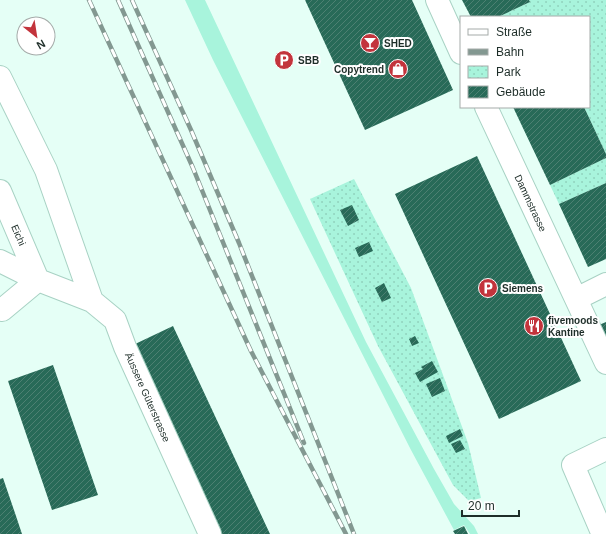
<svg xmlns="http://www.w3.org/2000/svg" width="606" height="534" font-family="Arial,sans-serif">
  <defs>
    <pattern id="park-dots" width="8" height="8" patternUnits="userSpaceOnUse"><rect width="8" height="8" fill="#a8f4dc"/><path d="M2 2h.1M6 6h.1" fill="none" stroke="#90d2bd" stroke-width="1.8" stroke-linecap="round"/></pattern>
    <pattern id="building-hatch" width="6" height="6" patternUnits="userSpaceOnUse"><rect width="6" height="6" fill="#286a58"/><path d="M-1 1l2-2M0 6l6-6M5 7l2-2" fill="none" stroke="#4d8072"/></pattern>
  </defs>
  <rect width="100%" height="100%" fill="#e5fff6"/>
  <path fill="#a8f4dc" d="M185 0H205L366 342 434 469 454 504 474 526 478 534H470L464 525 454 530 411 450 213 60Z"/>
  <path fill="url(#park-dots)" d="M529 0H606V154L584 107H589V17H498L530 2Z
    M606 158V183L559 204 550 185Z
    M354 179 411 288 468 443 481 498 469 501 453 485 378 346 310 199Z"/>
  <path fill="url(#building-hatch)" d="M305 0H412L453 90 365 130Z
    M462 0H529L530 2 498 17H471Z
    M513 107H584L606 154V158L550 185Z
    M477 156 581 381 499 419 395 194Z
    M606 183V259L588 267 559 204Z
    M352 205 359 220 348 226 340 210Z
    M369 242 373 251 359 257 355 248Z
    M384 283 391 298 382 302 375 288Z
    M606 322V340L599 325Z
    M173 326 270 534H219L133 345Z
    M415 336 419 343 412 346 409 339Z
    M432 361 438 372 420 382 415 373 423 369 421 367Z
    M53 365 98 495 52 510 8 381Z
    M440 378 445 391 432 397 426 384Z
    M460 429 463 436 449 443 446 436Z
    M460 440 465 449 456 453 451 444Z
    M3 478 16 516 22 534H0V479Z
    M464 526 468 534H455L453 531Z"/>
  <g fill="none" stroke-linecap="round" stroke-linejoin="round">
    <g stroke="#a8d2c4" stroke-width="24">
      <path id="minor" d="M437 0 461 53
        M0 77 46 170 92 301
        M486 107 606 363
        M0 191 38 280 2 310
        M0 261 38 280 92 301 115 320 125 347 210 534
        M576 299 606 284
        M601 530 573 465 606 449"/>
    </g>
    <use href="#minor" stroke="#fff" stroke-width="22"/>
    <g stroke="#839891" stroke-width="4.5">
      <path id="rail" d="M89 0 251 351 346 534
        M118 0 193 168 304 443
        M132 0 191 130 239 243 354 534"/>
    </g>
    <use href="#rail" stroke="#fff" stroke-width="3" stroke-dasharray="9" stroke-linecap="butt"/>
  </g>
  <defs>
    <g id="bar-disc" transform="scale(1)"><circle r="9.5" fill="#c3343c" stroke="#fff"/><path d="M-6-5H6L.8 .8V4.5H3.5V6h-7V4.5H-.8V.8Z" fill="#fff"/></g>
    <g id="parking-disc" transform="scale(1)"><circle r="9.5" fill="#c3343c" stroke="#fff"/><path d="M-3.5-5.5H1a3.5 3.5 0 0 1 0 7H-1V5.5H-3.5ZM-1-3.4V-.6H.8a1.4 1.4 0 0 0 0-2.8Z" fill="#fff"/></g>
    <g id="shop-disc" transform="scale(1)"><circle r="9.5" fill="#c3343c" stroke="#fff"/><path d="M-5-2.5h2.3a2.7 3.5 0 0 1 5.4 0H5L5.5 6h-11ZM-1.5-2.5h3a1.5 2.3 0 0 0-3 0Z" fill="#fff"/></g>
    <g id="restaurant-disc" transform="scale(1)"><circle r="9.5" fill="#c3343c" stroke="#fff"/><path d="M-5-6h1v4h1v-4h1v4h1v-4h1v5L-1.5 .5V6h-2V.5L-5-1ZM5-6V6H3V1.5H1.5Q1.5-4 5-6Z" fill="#fff"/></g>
  </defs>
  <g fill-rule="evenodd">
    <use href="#bar-disc" x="370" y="43"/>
    <use href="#parking-disc" x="284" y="60"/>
    <use href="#shop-disc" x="398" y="69"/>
    <use href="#parking-disc" x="488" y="288"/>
    <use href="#restaurant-disc" x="534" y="326"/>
  </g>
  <g text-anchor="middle" stroke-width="4" stroke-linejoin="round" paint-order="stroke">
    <g font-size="10" font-weight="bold" fill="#1e2e29" stroke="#fff" text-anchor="start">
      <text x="384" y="47">SHED</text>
      <text x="298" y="64">SBB</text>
      <text x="384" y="73" text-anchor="end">Copytrend</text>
      <text x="502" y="292">Siemens</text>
      <text x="548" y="324">fivemoods<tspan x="548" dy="12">Kantine</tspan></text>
    </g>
    <g font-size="10" fill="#1e2e29" stroke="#fff">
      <text transform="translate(531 203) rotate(65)" y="4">Dammstrasse</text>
      <text transform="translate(19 235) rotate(67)" y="4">Eichi</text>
      <text transform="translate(148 397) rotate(66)" y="4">Äussere Güterstrasse</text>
    </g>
  </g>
  <rect x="460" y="16" width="130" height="92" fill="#ffffff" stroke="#a5aba9"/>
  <rect x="468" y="29" width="20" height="6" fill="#ffffff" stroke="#a5aba9"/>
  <text x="496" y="36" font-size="12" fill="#1e2e29">Straße</text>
  <rect x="468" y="49" width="20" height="6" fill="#839891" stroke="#a5aba9"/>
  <text x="496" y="56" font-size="12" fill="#1e2e29">Bahn</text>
  <rect x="468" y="66" width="20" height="12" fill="url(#park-dots)" stroke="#a5aba9"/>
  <text x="496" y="76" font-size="12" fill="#1e2e29">Park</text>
  <rect x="468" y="86" width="20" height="12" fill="url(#building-hatch)" stroke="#a5aba9"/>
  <text x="496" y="96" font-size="12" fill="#1e2e29">Gebäude</text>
  <g transform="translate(36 36) rotate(150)"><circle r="19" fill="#ffffff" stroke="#a5aba9"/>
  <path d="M0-3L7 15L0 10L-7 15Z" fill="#c3343c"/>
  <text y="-6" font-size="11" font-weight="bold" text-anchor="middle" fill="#1e2e29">N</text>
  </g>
  <path d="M462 510v6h57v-6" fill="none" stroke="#1e2e29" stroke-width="2"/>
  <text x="468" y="510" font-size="12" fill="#1e2e29" stroke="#ffffff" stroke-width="3" paint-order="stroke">20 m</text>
</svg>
